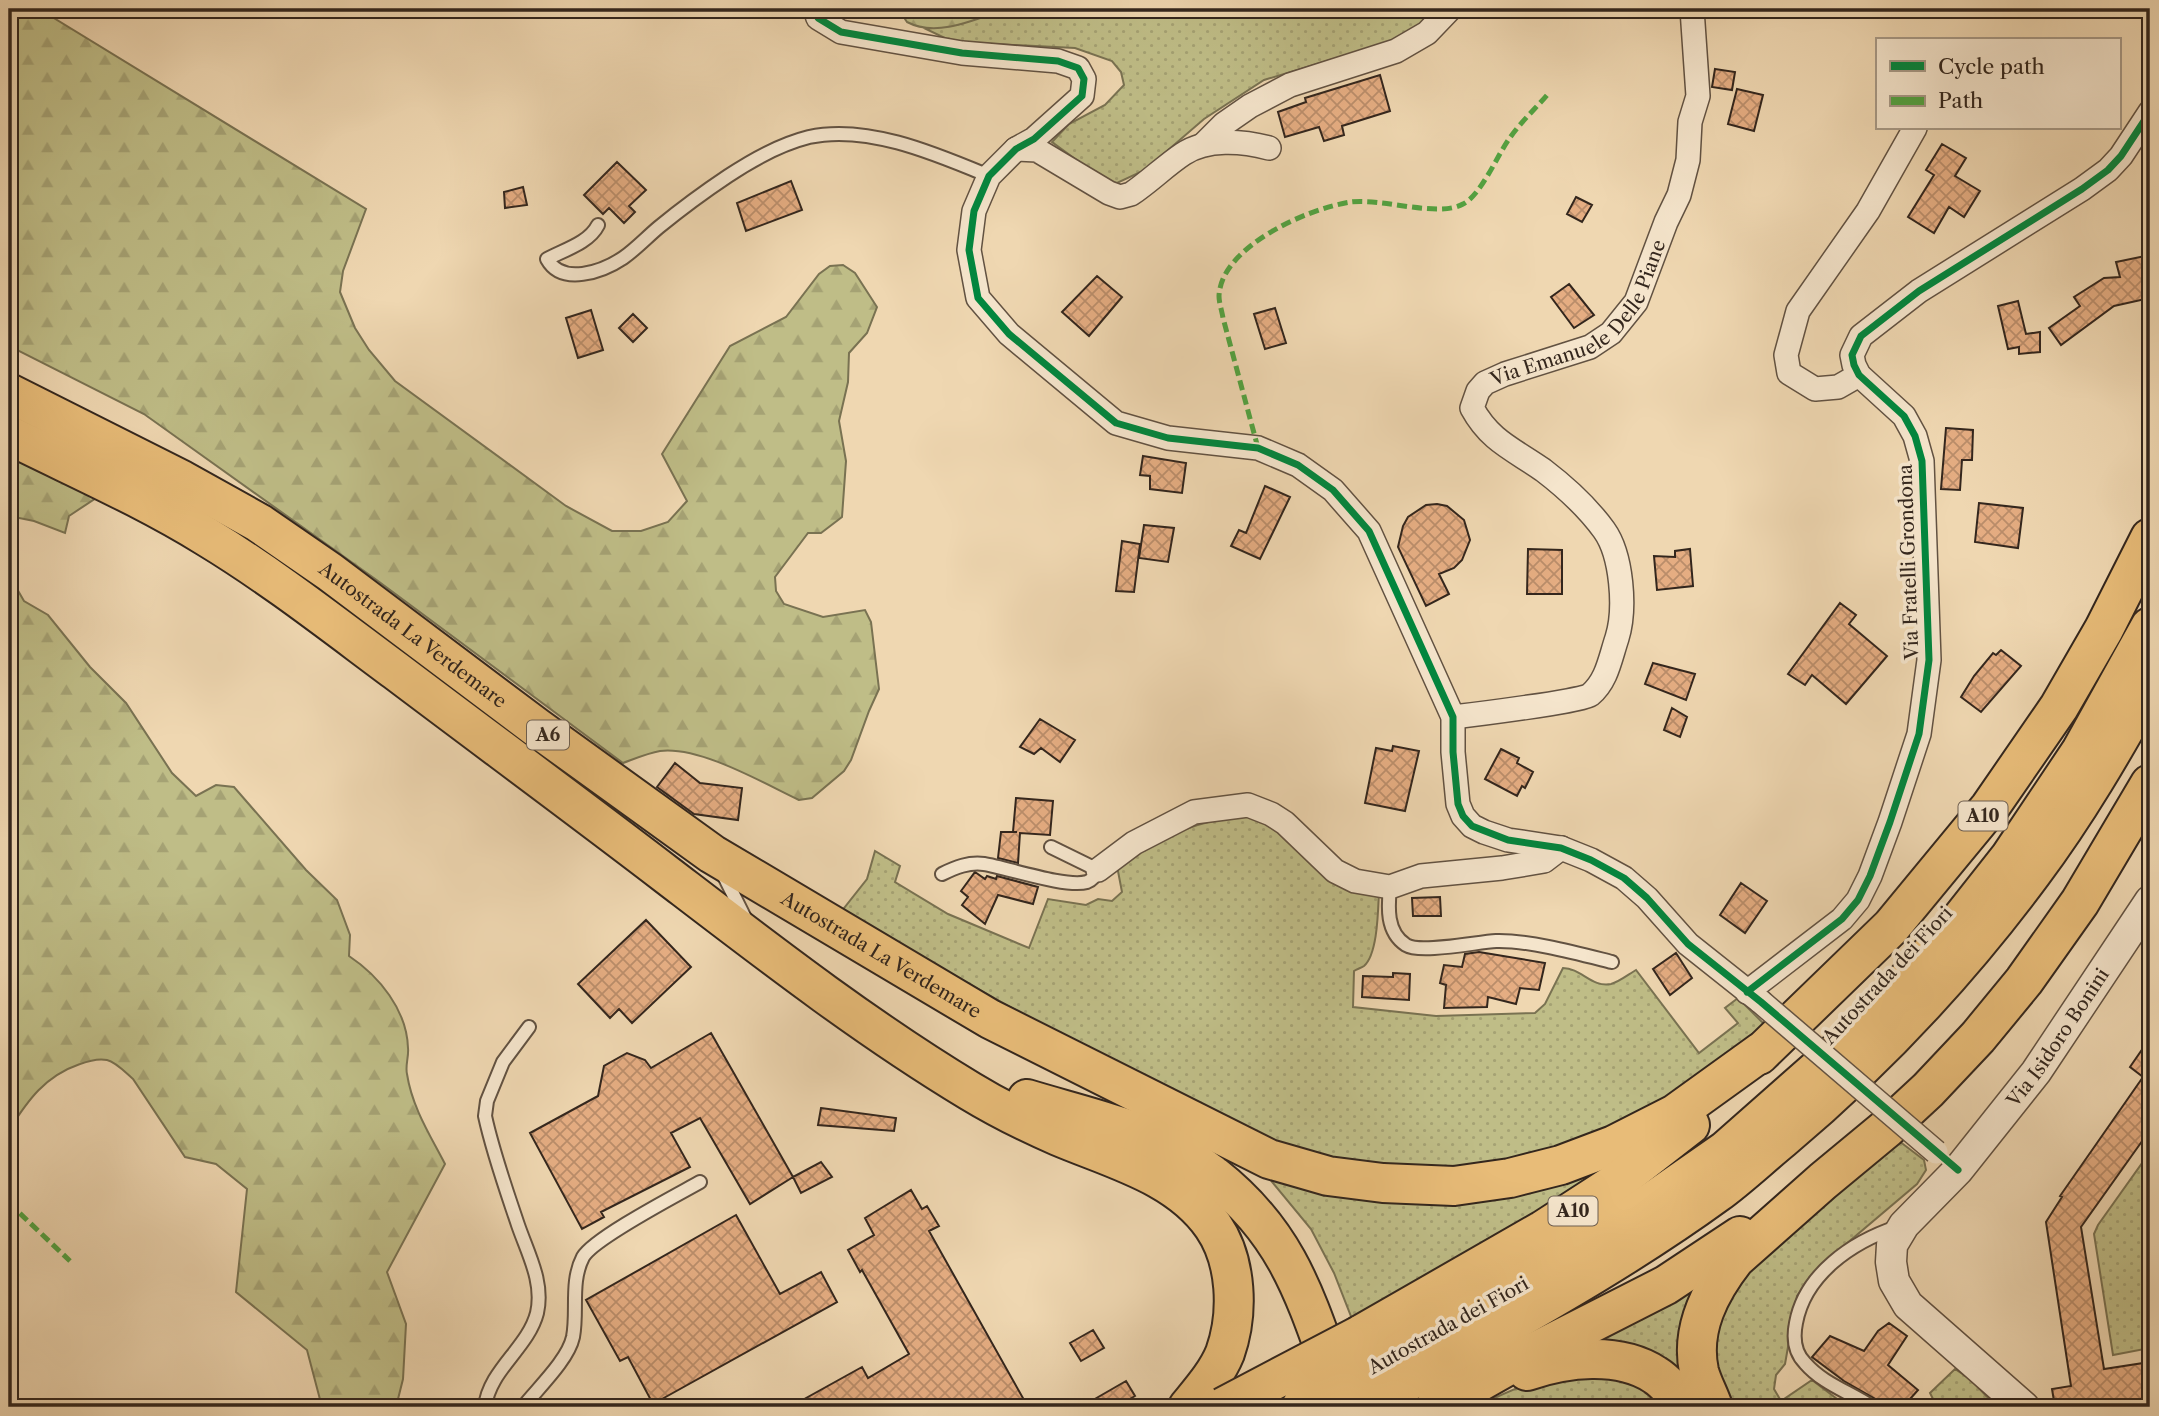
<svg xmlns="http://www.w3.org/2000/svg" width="2159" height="1416" font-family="'Libre Caslon Text',serif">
  <defs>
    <pattern id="grass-dots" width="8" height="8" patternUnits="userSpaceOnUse" patternTransform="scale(1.75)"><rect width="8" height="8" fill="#bfbd87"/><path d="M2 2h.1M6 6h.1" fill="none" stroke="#a5a274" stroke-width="1.8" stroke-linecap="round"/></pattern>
    <pattern id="forest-firs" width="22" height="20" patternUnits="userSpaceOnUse" patternTransform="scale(1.75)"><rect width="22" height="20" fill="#bfbd87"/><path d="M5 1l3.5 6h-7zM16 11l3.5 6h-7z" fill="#a5a274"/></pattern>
    <pattern id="building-cross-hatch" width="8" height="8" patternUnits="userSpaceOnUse" patternTransform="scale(1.75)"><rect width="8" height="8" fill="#e5ad82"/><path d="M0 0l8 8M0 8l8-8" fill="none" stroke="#ba8d6a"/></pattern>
  </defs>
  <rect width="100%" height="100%" fill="#efd7b1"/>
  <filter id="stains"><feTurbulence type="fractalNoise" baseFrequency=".00286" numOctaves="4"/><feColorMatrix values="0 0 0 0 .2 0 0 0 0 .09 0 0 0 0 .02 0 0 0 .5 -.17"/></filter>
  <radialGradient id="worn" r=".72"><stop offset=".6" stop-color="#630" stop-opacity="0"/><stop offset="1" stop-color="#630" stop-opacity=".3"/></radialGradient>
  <path fill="url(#grass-dots)" stroke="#797252" stroke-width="2" d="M1005 9H1437L1429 21 1396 40 1264 80 1204 119 1145 170 1117 183 1104 180 1052 142 1069 124 1105 105 1124 85 1121 72 1112 61 1075 48 953 42 926 29 960 24Z
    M1250 815 1379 891C1378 909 1378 954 1364 966 1361 968 1357 969 1354 971L1353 1007 1436 1016 1535 1013 1545 1004 1563 968C1581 968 1592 988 1611 984 1619 982 1629 974 1636 970L1699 1053 1738 1023 1725 1008 1738 998 1766 1026 1678 1098 1607 1139 1466 1170 1315 1161 1144 1082 841 912 867 879 875 851 900 866 895 882 948 914 1029 948 1048 899 1086 905 1098 899 1112 901 1122 892 1117 866C1162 836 1196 820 1250 815Z
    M1899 1141 1924 1160 1926 1170 1917 1184 1819 1267 1797 1296 1785 1364 1776 1375 1774 1389 1781 1401 1812 1380 1845 1405 1844 1407H1723L1711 1355 1722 1300 1752 1265Z
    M1631 1151 1589 1186 1354 1324 1334 1273 1311 1229 1259 1166 1310 1184Z
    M2150 1152V1348L2113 1355 2094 1234 2098 1225Z
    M1697 1278 1689 1375 1582 1349Z
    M1955 1369 1970 1379 1997 1407H1937L1930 1393Z
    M1579 1370 1641 1383 1669 1407H1476C1510 1390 1541 1377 1579 1370Z"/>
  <path fill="url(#forest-firs)" stroke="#797252" stroke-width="2" d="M9 9H39L366 209 343 271 340 292 355 328 369 350 395 381 566 506 612 531H641L668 522 687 501 662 454 730 346 786 317 819 274 830 266 843 265 855 273 877 307 867 333 849 353 848 382 839 421 846 461 842 517 821 533H808L775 577 776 591 784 604 823 617 865 610 871 622 879 689 869 711 851 760 844 771 812 798 799 800C763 783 700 746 660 751 648 753 634 759 623 763L378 581 144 414 9 346Z
    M912 9H1005C976 19 937 38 907 22L901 13Z
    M9 454 96 498 69 516 65 533 34 521 9 516Z
    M9 575 24 601 48 615 90 667 126 703 172 773 196 796 216 785 234 787 306 870 337 900 350 935 349 956C379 976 407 1010 408 1048 409 1056 405 1066 407 1074 412 1107 430 1135 445 1164L387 1272 406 1324 403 1379 396 1407H322L307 1350 236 1292 247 1189 216 1164 185 1157 133 1079C126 1073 116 1062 107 1060 98 1058 88 1061 80 1064 45 1076 28 1100 9 1130Z"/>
  <path fill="url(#building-cross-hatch)" stroke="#33261d" stroke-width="2" d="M1715 69 1735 72 1732 90 1712 87Z
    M1380 75 1390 111 1342 126 1344 135 1324 141 1319 127 1285 137 1278 112 1306 102 1305 98Z
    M1737 89 1763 95 1754 131 1728 124Z
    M1942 144 1966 158 1955 176 1980 191 1964 217 1949 207 1934 233 1908 217 1934 175 1926 170Z
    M617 162 646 190 629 206 635 212 624 223 609 208 603 214 584 195Z
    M791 181 802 210 746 231 737 203Z
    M523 187 527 205 505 208 504 192Z
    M1576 197 1592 205 1582 222 1567 214Z
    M2150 255V298L2114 306 2061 345 2049 328 2080 306 2074 297 2104 278 2120 277 2116 262Z
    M1097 276 1122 297 1089 336 1062 312Z
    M1569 284 1594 315 1574 328 1551 297Z
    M2018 301 2026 334 2040 332V352L2019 354V347L2008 349 1998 306Z
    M1275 308 1286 343 1265 349 1254 314Z
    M591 310 603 350 578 358 566 318Z
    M633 314 647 328 633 342 619 328Z
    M1946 428 1973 430 1972 460H1962L1960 490 1941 489Z
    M1143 456 1186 463 1182 493 1150 489V476L1140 475Z
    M1265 486 1290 497 1260 559 1231 546 1239 530 1246 533Z
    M1979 503 2023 508 2018 548 1975 542Z
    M1437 504 1447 506 1464 520 1470 540 1462 560 1454 568 1439 574 1449 594 1426 606 1398 547 1403 526 1408 517 1426 505Z
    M1144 525 1174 528 1168 562 1139 558Z
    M1122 541 1140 544 1134 592 1116 591Z
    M1528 549 1562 550V594H1527Z
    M1690 549 1693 586 1657 590 1654 556 1675 557V551Z
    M1840 603 1856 615 1849 624 1887 656 1846 704 1812 675 1805 685 1788 674Z
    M2001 650 2021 666 1981 712 1961 697 1974 676 1993 653 1996 655Z
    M1653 663 1695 674 1686 700 1645 684Z
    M1672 708 1687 717 1680 737 1664 730Z
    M1040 719 1075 740 1060 762 1041 748 1034 754 1020 747Z
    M1393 746 1419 751 1405 811 1365 803 1376 748 1392 751Z
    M1501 749 1519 758 1517 763 1533 772 1525 788 1522 786 1517 796 1485 779Z
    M675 763 700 783 742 788 738 820 694 814 657 787Z
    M1016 798 1053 801 1050 835 1020 833 1018 863 998 858 1001 832H1017H1013Z
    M975 872 985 879 987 876 996 879 997 876 1038 887 1033 904 998 895 985 924 962 905 968 897 961 891Z
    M1741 883 1767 901 1745 933 1720 915Z
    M1440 897 1441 916H1413L1412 898Z
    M646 920 691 967 632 1023 619 1009 610 1018 578 984Z
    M1479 952 1545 963 1539 990 1520 988 1516 1004 1488 997 1487 1007 1444 1008 1446 985 1440 983 1444 965 1462 967 1465 954Z
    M1676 953 1692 978 1670 995 1653 969Z
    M1393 973 1410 974 1409 1000 1362 997 1363 976 1393 977Z
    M711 1033 793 1177 750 1204 700 1118 671 1133 690 1167 601 1212 604 1217 582 1229 530 1133 598 1096 604 1066 627 1053 645 1060 651 1068Z
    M2150 1038V1130L2081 1227 2104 1369 2150 1362V1407H2112L2111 1403 2086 1407H2055L2052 1389 2071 1386 2046 1222 2062 1197 2060 1196 2143 1077 2130 1067Z
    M821 1108 896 1118 894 1131 818 1125Z
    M821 1162 832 1177 801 1193 793 1177Z
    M911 1190 922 1209 927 1206 939 1226 929 1231 1028 1407H790L862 1367 868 1378 909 1354 862 1270 860 1272 848 1250 874 1235 865 1218Z
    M736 1215 780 1294 821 1272 837 1302 653 1404 628 1357 620 1361 586 1300Z
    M1889 1323 1907 1336 1888 1365 1918 1390 1903 1407H1881L1877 1400 1844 1381 1812 1357 1830 1336 1864 1351 1878 1331Z
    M1093 1330 1104 1348 1081 1361 1070 1343Z
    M1126 1381 1135 1396 1116 1407H1081Z"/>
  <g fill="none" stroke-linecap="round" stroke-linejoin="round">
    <g stroke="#625242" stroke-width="16">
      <path id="service" d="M598 225C589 243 564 250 547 259 562 286 602 272 623 258 636 249 647 237 659 227 681 209 704 192 728 176 752 160 781 144 809 137 867 124 936 154 989 176
        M723 874 746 920
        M942 874C956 867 969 862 984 864 1008 868 1066 888 1087 882 1093 880 1095 875 1098 870L1051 847
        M1390 887C1388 907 1386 932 1406 945 1420 954 1477 942 1496 941 1529 940 1580 954 1612 962
        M485 1407C489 1370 528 1348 537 1313 544 1282 528 1254 518 1225 506 1189 493 1153 485 1116L487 1101 503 1062 529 1027
        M523 1407C538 1388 568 1360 573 1337 578 1311 570 1282 583 1257 594 1238 677 1195 700 1182
        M1872 1407C1850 1392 1823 1384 1805 1363 1794 1352 1793 1338 1796 1323 1805 1274 1852 1242 1897 1227"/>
    </g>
    <g stroke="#625242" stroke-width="26">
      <g id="minor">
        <path d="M815 9 818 18 841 32 962 53 1058 61 1078 68 1084 79 1082 96 1034 139 1016 149 989 176 974 211 969 250 978 298 1009 334 1116 423 1168 438 1258 448 1298 465 1333 490 1369 531 1453 717V752L1458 804 1463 816 1472 826 1484 832 1508 840 1561 848 1591 860 1624 878 1647 898 1688 944 1761 1002"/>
        <path d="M1204 144 1224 124 1250 106 1290 85 1396 51 1427 33 1450 9"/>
        <path d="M1016 149 1037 150 1109 193 1120 197 1131 194C1149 182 1165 166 1183 154 1207 138 1242 141 1269 148"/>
        <path d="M1859 375 1838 387 1815 389 1789 373 1786 355 1798 311 1868 211 1915 128"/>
        <path id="s1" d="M1453 717C1471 715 1583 701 1590 695 1607 681 1610 659 1617 638 1626 609 1622 555 1604 530 1588 508 1564 486 1543 470 1513 449 1490 441 1472 408L1478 391 1485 383 1505 374 1590 347 1611 333 1636 302 1666 222 1679 195 1688 160 1690 122 1698 96 1692 9"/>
        <path d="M1098 870 1134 843 1194 812 1248 805 1271 814 1285 823 1335 871 1355 881 1390 887 1421 876 1502 868 1544 861 1561 848"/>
        <path d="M1747 992 1842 919 1858 900 1870 876 1890 822 1919 734 1929 660 1922 461 1915 436 1904 416 1859 375 1854 365 1852 355 1861 336 1919 291 2082 189 2108 170 2121 156 2150 112"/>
      </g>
    </g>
    <g stroke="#625242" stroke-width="33">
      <g id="tertiary">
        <path id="s2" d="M2024 1407 1908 1305 1894 1281 1891 1262 1892 1245 1904 1225 1958 1170 2036 1072 2150 901"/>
      </g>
    </g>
    <g stroke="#33261d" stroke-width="42">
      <g id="motorway">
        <path id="s3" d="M9 393 182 480 259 523 330 572 536 727 712 854 990 1019 1269 1159 1328 1176 1383 1183 1454 1186 1510 1178 1561 1165 1614 1145 1675 1114 1761 1052"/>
        <path d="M9 435C75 468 144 498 207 537 273 577 334 625 396 671 486 739 577 806 667 875 765 950 864 1027 970 1091 998 1108 1028 1123 1058 1136 1112 1159 1178 1175 1213 1226 1237 1261 1239 1313 1225 1353 1217 1373 1201 1391 1188 1407"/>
        <path d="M1759 1055 1891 927 1990 807 2059 707 2104 629 2150 538"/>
        <path d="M1027 1099C1076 1114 1128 1125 1174 1149 1188 1156 1201 1167 1214 1176 1289 1235 1306 1299 1337 1385"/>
        <path d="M1360 1335 1543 1230 1614 1184 1690 1125"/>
        <path d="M1376 1366 1597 1240 1726 1150 1862 1030 1954 928 2010 857 2081 751 2150 627"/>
        <path d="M1527 1371C1566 1358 1618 1351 1655 1375 1668 1383 1677 1396 1685 1407"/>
        <path d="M1390 1392C1500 1328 1614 1268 1717 1193 1739 1177 1760 1157 1782 1139 1875 1061 1960 970 2032 873 2077 813 2114 749 2150 684"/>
        <path d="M1435 1407 1511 1364 1666 1285 1740 1236"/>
        <path d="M1713 1407C1709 1395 1702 1383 1699 1371 1690 1329 1710 1291 1735 1259L1823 1181 1887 1128 1928 1090 1978 1037 2024 981 2080 902 2150 784"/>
      </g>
    </g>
    <use href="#service" stroke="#f5e5cc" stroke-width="12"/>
    <use href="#minor" stroke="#f5e5cc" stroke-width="23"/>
    <use href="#tertiary" stroke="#f5e5cc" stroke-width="30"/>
    <use href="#motorway" stroke="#e8bc78" stroke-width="38"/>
    <g stroke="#625242" stroke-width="26" stroke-linecap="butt">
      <path id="minor-bridge" d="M1761 1002 1936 1152"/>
    </g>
    <g stroke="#33261d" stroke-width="42" stroke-linecap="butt">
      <path id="motorway-bridge" d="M1223 1407 1360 1335
        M1301 1407 1376 1366
        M1362 1407 1390 1392"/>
    </g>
    <use href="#minor-bridge" stroke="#f5e5cc" stroke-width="23"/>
    <use href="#motorway-bridge" stroke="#e8bc78" stroke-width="38"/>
    <path stroke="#52a341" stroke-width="5" stroke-dasharray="10 5" stroke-linecap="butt" d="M1258 448 1223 318C1222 311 1219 303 1219 296 1221 246 1309 208 1351 202 1382 198 1439 218 1463 204 1481 195 1497 156 1509 139 1520 123 1535 109 1548 94
      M9 1203 70 1261"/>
    <g stroke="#f5e5cc" stroke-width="11">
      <path id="cycleway" d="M815 9 818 18 841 32 962 53 1058 61 1078 68 1084 79 1082 96 1034 139 1016 149 989 176 974 211 969 250 978 298 1009 334 1116 423 1168 438 1258 448 1298 465 1333 490 1369 531 1453 717V752L1458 804 1463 816 1472 826 1508 840 1561 848 1591 860 1624 878 1647 898 1688 944 1761 1002 1958 1170
        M1747 992 1842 919 1858 900 1870 876 1890 822 1919 734 1929 660 1922 461 1915 436 1904 416 1859 375 1854 365 1852 355 1861 336 1919 291 2082 189 2108 170 2121 156 2150 112"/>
    </g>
    <use href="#cycleway" stroke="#00873e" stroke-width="7"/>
  </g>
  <g text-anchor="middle" stroke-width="7" stroke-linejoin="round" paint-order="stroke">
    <g fill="#f5e5cc" stroke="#6d5f52" stroke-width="2">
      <rect x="527" y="720.5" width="42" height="29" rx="5"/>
      <rect x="1958.5" y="801.5" width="49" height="29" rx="5"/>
      <rect x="1548.5" y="1196.5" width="49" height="29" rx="5"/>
    </g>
    <g font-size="18" font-weight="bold" fill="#33261d">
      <text x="548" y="741">A6</text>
      <text x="1983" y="822">A10</text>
      <text x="1573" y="1217">A10</text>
    </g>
    <g font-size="19" fill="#33261d" stroke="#f5e5cc">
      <text dy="7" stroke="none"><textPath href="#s1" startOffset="649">Via Emanuele Delle Piane</textPath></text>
      <text transform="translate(1908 562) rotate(-92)" y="7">Via Fratelli Grondona</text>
      <text dy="7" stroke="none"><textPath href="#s3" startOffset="472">Autostrada La Verdemare</textPath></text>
      <text dy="7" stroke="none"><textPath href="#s3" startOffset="1040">Autostrada La Verdemare</textPath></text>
      <text transform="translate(1887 975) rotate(-47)" y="7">Autostrada dei Fiori</text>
      <text dy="7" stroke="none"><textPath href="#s2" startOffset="485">Via Isidoro Bonini</textPath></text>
      <text transform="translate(1448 1325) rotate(-29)" y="7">Autostrada dei Fiori</text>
    </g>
  </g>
  <rect width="2159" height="1416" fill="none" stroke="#efd7b1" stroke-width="35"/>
  <rect x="10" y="10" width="2138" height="1395" fill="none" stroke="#33261d" stroke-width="3.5"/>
  <rect x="18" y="18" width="2124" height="1381" fill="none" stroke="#33261d" stroke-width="2"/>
  <rect x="1876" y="38" width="245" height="91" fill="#f5e5cc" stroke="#a79986" stroke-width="2"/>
  <rect x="1890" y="61" width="35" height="10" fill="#00873e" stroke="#a79986" stroke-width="2"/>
  <text x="1938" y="74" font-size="21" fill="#33261d">Cycle path</text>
  <rect x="1890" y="96" width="35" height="10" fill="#52a341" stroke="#a79986" stroke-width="2"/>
  <text x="1938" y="108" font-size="21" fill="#33261d">Path</text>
  <rect width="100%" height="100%" filter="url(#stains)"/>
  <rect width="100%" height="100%" fill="url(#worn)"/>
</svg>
